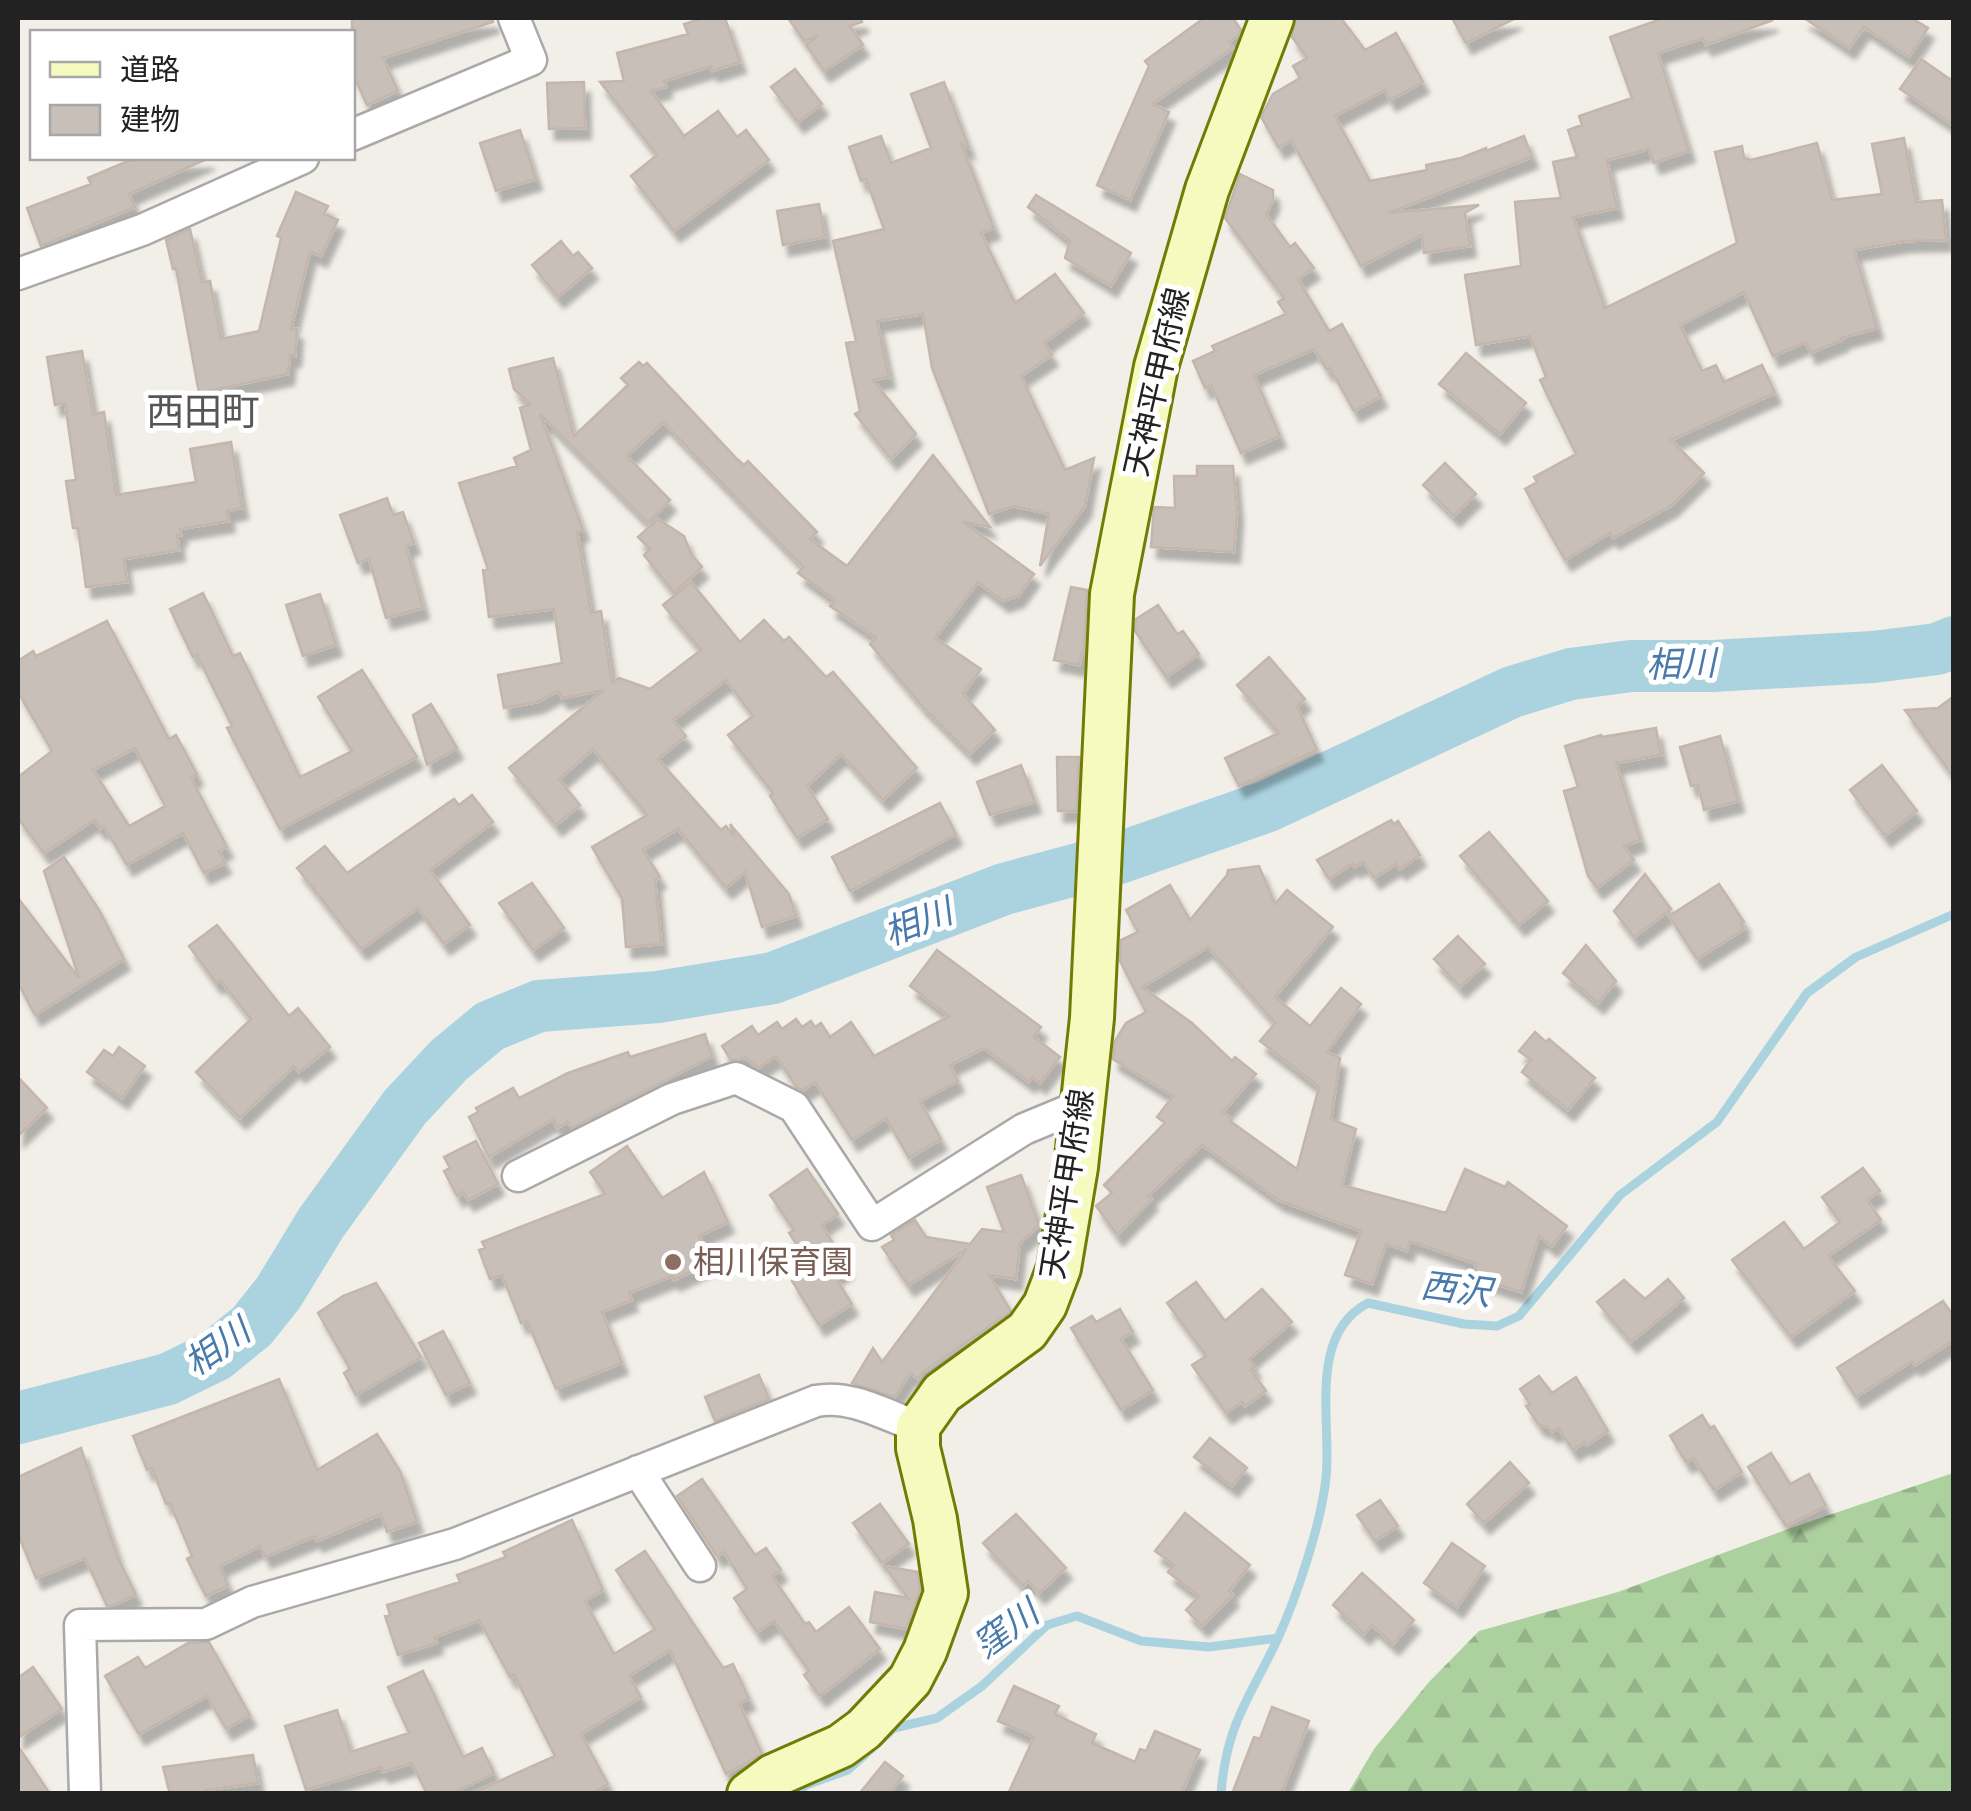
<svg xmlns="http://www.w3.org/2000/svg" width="1971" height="1811" font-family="Arial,'Noto Sans JP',sans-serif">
  <defs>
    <pattern id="forest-firs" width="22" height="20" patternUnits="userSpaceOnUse" patternTransform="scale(2.5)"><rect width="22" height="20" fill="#add19e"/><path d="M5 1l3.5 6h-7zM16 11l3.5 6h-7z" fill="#95b388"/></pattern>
    <filter id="shadow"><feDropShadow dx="6" dy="11" stdDeviation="2.5" flood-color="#0004"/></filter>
  </defs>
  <rect width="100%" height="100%" fill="#f2efe9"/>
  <path fill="url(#forest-firs)" d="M1953 1473V1793H1348L1374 1749 1429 1682 1479 1631 1618 1592 1791 1528Z"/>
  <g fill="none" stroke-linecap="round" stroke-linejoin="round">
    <path stroke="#aad3df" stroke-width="9" d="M796 1794 806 1785 848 1770 894 1728 937 1718 982 1686 1047 1625 1077 1616 1141 1641 1209 1647 1278 1638
      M1221 1794C1226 1724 1250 1698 1278 1638 1297 1596 1321 1524 1326 1478 1332 1422 1307 1335 1368 1303L1464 1324 1497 1326 1519 1316 1620 1195 1717 1122 1807 993 1856 957 1954 914"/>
    <path stroke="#aad3df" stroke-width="52" d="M18 1418 168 1379 215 1356 252 1326 279 1292 321 1223 405 1107 449 1060 490 1026 539 1006 658 997 773 978 1004 889 1119 858 1268 806 1512 692 1571 674 1631 666H1713L1873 657 1937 649 1954 642"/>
  </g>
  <path fill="#c7bfb8" stroke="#c4b6ab" stroke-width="2.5" fill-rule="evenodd" filter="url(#shadow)" d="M352 18H492L493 22 383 58 398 91 367 105 352 72Z
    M704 18H725L740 62 712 71 711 66 664 81 666 87 651 91 684 136 718 111 737 137 746 130 769 160 674 231 631 176 657 155 600 82 624 81 617 53 688 34 684 24Z
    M788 18H861L862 22 850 26 863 45 824 71 806 45 818 36 804 41Z
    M1204 18H1233L1241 30 1239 35 1229 42 1233 48 1152 104 1169 112 1130 200 1097 185 1149 66 1145 61Z
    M1296 18H1341L1365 50 1396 33 1423 82 1390 100 1385 90 1335 116 1370 181 1427 170 1426 165 1461 158 1486 148V151L1524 136 1532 157 1388 213 1479 205 1465 213 1470 246 1424 253 1422 235 1361 266 1291 140 1279 148 1261 117 1273 94 1300 78 1293 66 1307 58 1292 37Z
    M1452 18H1516L1466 43Z
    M1664 18 1773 20 1706 45 1703 38 1658 53 1689 151 1654 163 1649 149 1607 160 1617 208 1573 217 1605 308 1737 243 1715 152 1742 146 1744 158 1751 160 1817 143 1832 200 1882 194 1872 144 1904 138 1916 202 1942 200 1946 240 1906 241 1854 250 1877 328 1841 338 1842 340 1810 353 1806 342 1773 356 1744 292 1680 325 1702 371 1716 365 1724 382 1762 365 1775 393 1671 440 1704 473 1672 505 1613 538 1610 533 1565 560 1525 489 1537 482 1534 477 1576 454 1540 380 1546 377 1530 336 1476 345 1465 275 1521 266 1515 202 1561 198 1553 162 1577 157 1568 130 1582 125 1579 116 1632 98 1610 37Z
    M1804 18H1911L1928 28 1909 57 1864 27 1849 48Z
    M1921 59 1954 82V126L1900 89Z
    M795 69 822 104 798 122 771 87Z
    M584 82 585 128 549 129 547 83Z
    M944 82 969 148 961 143 994 228 981 233 1015 303 1055 274 1084 313 1044 343 1052 355 1021 376 1065 470 1094 458 1085 506 1040 566 1049 514 1013 506 989 514 932 368 923 314 877 321 889 377 873 380 916 434 891 459 855 414 860 411 846 343 856 341 833 241 884 229 866 179 861 181 849 147 881 136 891 163 931 148 911 94Z
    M520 130 536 179 496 191 480 143Z
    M135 158H209L129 194 135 207 41 246 27 208 91 184 88 178Z
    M1240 174 1273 190V200L1266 214 1290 247 1295 243 1314 268 1298 279 1329 331 1342 324 1381 396 1354 411 1330 368 1327 370 1314 349 1254 375 1280 436 1241 453 1211 385 1205 388 1193 361 1215 351 1212 346 1286 314 1278 302 1284 298 1225 218Z
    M296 192 328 206 324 214 338 220 321 256 310 251 291 329H297L295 356 290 355 288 374 199 393 176 268 173 269 166 240 190 229 202 282 210 281 221 339 259 331 281 238 277 236Z
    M1036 195 1131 253 1111 286 1065 258 1070 241 1028 207Z
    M819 204 825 237 783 245 777 211Z
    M561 241 573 256 578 252 592 268 558 297 532 265Z
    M82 351 93 414 104 412 116 495 196 482 190 449 231 442 242 508 227 511 229 521 180 529 181 535H177L179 550 124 559 127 582 86 587 78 528H73L66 481 76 480 65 403 55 405 47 357Z
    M1466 353 1526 403 1500 434 1439 384Z
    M553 358 574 436 628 385 621 378 639 362 643 366 647 363 737 459 744 465 748 461 817 532 810 539 847 566 933 455 990 527 963 522 1034 574 1018 596 1003 601 978 582 935 638 981 669 963 694 995 730 970 754 922 706 870 644 876 638 830 606 835 600 798 573 803 567 663 422 627 456 670 500 648 523 540 414 583 530 577 532 591 613 601 611 612 683 619 678 650 689 701 650 663 605 691 582 740 642 764 620 784 641 789 637 826 677 833 672 917 768 883 800 841 754 807 786 828 819 797 838 770 796 773 793 728 735 753 716 726 680 673 720 686 736 658 759 721 830 726 826 734 836 730 824 789 894 796 916 762 927 745 872 726 888 678 829 643 850 660 877 655 880 661 944 626 947 622 898 592 847 647 815 593 749 559 779 580 805 556 825 509 768 604 690 562 698 558 691 537 702 504 708 498 675 562 663 554 609 489 617 483 570 488 569 459 483 517 466 514 458 531 450 520 408 530 404 514 389 509 369Z
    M1445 463 1476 494 1454 516 1423 485Z
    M1197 466H1233L1237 512 1234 552 1151 547 1154 507 1175 508 1174 476H1197Z
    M387 498 393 515 403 512 414 543 406 546 423 608 386 618 369 559 358 563 340 515Z
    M658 519 684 536 691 554 702 567 674 593 644 555 650 549 638 537Z
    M1071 587 1087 590 1084 648 1079 665 1054 660Z
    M203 593 233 656 240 653 300 777 352 751 318 697 362 670 417 757 280 829 227 728 232 726 197 655 193 657 170 609Z
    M320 594 336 645 303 656 286 605Z
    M1158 605 1177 634 1183 631 1199 654 1166 677 1135 631 1136 619Z
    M107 621 169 739 176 735 197 774 191 778 227 847 219 851 225 863 204 873 183 833 127 865 104 826 100 829 94 820 44 853 18 818V777L52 751 18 692V661L33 651 36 656ZM135 748 165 806 129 826 93 770Z
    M1269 657 1305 699 1297 706 1317 750 1239 786 1225 758 1279 733 1237 685Z
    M1954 696V778L1905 710 1938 708Z
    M431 704 457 748 427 765 413 715Z
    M1656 728 1661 755 1616 763 1640 840 1624 846 1634 860 1597 888 1588 876 1564 791 1578 787 1565 746 1601 735 1602 737Z
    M1720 736 1738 801 1704 810 1698 785 1691 786 1680 747Z
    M1057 757H1079L1077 811H1058Z
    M1021 765 1035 802 990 815 977 782Z
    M1882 765 1917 811 1885 836 1850 790Z
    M472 795 493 822 430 870 470 925 444 944 418 908 361 949 297 868 325 846 347 873 454 799 459 805Z
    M940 803 956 834 850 891 832 857Z
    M1391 820 1394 824 1398 821 1420 855 1400 869 1396 864 1374 878 1363 862 1355 867 1353 863 1329 879 1317 860Z
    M1489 832 1548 901 1519 925 1460 856Z
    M64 857 99 910 124 959 35 1015 18 983V898L79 978 44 871Z
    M1259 866 1275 904 1287 890 1333 927 1275 997 1310 1026 1341 988 1361 1004 1327 1052 1340 1058 1331 1119 1356 1129 1342 1185 1446 1213 1465 1169 1505 1187 1508 1182 1567 1226 1552 1246 1539 1236 1521 1292 1473 1277 1477 1264 1410 1241 1407 1251 1386 1244 1372 1284 1345 1275 1361 1231 1278 1200 1202 1145 1148 1196 1152 1199 1117 1235 1096 1206 1112 1193 1104 1185 1165 1123 1157 1117 1173 1096 1113 1059 1115 1041 1126 1023 1146 1012 1120 961 1121 940 1138 932 1126 910 1170 885 1190 920 1227 875 1228 870ZM1208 947 1275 1023 1260 1041 1319 1087 1297 1169 1230 1121 1232 1119 1223 1112 1256 1074 1235 1057 1232 1061 1192 1023 1142 987Z
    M1645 874 1671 909 1634 937 1614 911Z
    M532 883 564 928 533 950 499 903Z
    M1719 884 1744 922 1741 924 1744 929 1697 959 1669 916Z
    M217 925 289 1016 298 1008 330 1047 299 1072 294 1066 240 1118 196 1072 251 1019 220 980 216 983 189 946Z
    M1458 936 1485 964 1460 987 1434 959Z
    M1586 945 1616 981 1598 1003 1563 973Z
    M937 950 1041 1027 1034 1037 1060 1057 1040 1083 1032 1077 1029 1082 984 1048 950 1065 958 1081 920 1101 941 1139 909 1158 886 1118 852 1140 815 1082 803 1090 797 1088 776 1056 758 1068 746 1058 731 1060 722 1046 752 1026 758 1035 777 1022 782 1029 796 1019 802 1027 811 1021 815 1027 821 1023 830 1037 851 1022 874 1056 949 1016 910 986Z
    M1535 1032 1546 1042 1549 1039 1595 1078 1568 1110 1522 1072 1531 1060 1519 1051Z
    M705 1034 712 1056 572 1128 568 1122 557 1128 553 1119 489 1157 469 1117 478 1112 476 1108 513 1088 519 1098 568 1073 628 1052 630 1057Z
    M119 1047 145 1066 122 1098 87 1072 104 1050 113 1056Z
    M18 1077 47 1108 18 1136Z
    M476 1141 498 1184 468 1200 463 1192 457 1196 444 1171 450 1168 444 1157Z
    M627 1146 662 1198 704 1172 728 1222 699 1236 712 1262 674 1280 672 1276 629 1293 632 1300 602 1312 622 1363 556 1389 527 1321 521 1323 502 1275 490 1279 479 1250 485 1248 482 1242 605 1194 590 1172Z
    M1863 1168 1880 1191 1867 1200 1881 1220 1828 1256 1855 1291 1791 1337 1732 1260 1784 1222 1804 1249 1840 1222 1822 1197Z
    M807 1169 838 1214 822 1225 847 1267 834 1275 852 1304 819 1325 792 1281 812 1268 789 1233 794 1230 770 1195Z
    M1021 1175 1039 1225 1020 1243 1016 1279 989 1275 1011 1311 1009 1313 923 1372 918 1379 910 1373 895 1397 852 1383 873 1348 882 1362 967 1249 908 1285 882 1247 894 1240 891 1235 915 1220 926 1237 970 1244 982 1229 1004 1232 987 1187Z
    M1668 1279 1684 1298 1631 1342 1597 1302 1624 1280 1645 1299Z
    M1196 1282 1225 1321 1262 1289 1292 1322 1249 1359 1255 1367 1251 1370 1266 1391 1245 1406 1242 1402 1226 1413 1192 1365 1206 1356 1167 1303Z
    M376 1283 421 1357 356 1395 344 1373 350 1369 318 1313 343 1296Z
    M1943 1301 1954 1317V1340L1915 1365 1912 1361 1856 1397 1837 1368Z
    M1120 1309 1133 1332 1121 1339 1153 1390 1121 1410 1071 1328 1092 1316 1096 1322Z
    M443 1331 470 1383 446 1395 419 1343Z
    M759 1375 769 1399 715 1421 705 1397Z
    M1539 1376 1552 1393 1576 1377 1608 1431 1587 1445 1585 1442 1573 1450 1558 1428 1552 1432 1548 1427 1539 1425 1526 1406 1530 1404 1520 1389Z
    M279 1379 317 1470 377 1434 400 1471 417 1522 387 1532 381 1514 317 1541 315 1536 265 1557 260 1546 220 1566 228 1586 206 1596 187 1559 192 1556 170 1503 166 1504 152 1468 147 1470 133 1436Z
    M1702 1415 1710 1428 1714 1426 1742 1472 1714 1490 1693 1458 1686 1462 1670 1436Z
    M1210 1438 1247 1468 1232 1486 1194 1457Z
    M81 1448 118 1558 136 1595 111 1606H107L85 1558 36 1578 18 1534V1477Z
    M1771 1453 1790 1484 1809 1474 1826 1506 1786 1526 1748 1467Z
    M1510 1462 1529 1483 1484 1523 1467 1504Z
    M702 1479 755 1555 766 1548 781 1570 772 1576 805 1624 809 1622 816 1632 849 1607 880 1649 820 1696 804 1675 809 1671 774 1621 757 1632 734 1598 747 1589 724 1552 717 1556 677 1496Z
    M1380 1500 1398 1526 1375 1541 1357 1515Z
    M880 1504 909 1544 882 1563 853 1523Z
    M1185 1513 1250 1565 1229 1591 1233 1595 1202 1626 1186 1610 1199 1596 1168 1572 1174 1565 1155 1551Z
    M1016 1514 1066 1568 1039 1593 1028 1581 1023 1586 983 1543Z
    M572 1520 603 1590 585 1601 614 1654 655 1629 616 1570 645 1551 723 1668 733 1664 749 1699 739 1703 762 1754 726 1774 670 1650 629 1676 641 1697 581 1734 608 1784 591 1794H470L555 1756 514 1675 510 1677 479 1620 435 1637 437 1643 398 1655 385 1616 390 1615 387 1605 460 1582 457 1575 506 1557 503 1552Z
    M1452 1543 1485 1566 1457 1607 1424 1583Z
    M884 1566 918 1572 920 1590 907 1629 870 1622 875 1592 908 1598Z
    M1362 1573 1414 1620 1393 1644 1372 1625 1364 1634 1333 1605Z
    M209 1642 250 1715 226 1729 207 1696 139 1734 105 1676 138 1657 145 1668 188 1643Z
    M33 1667 62 1709 18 1738V1678Z
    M423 1671 463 1757 482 1748 494 1773 451 1794H427L412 1763 383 1772 381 1767 306 1790 285 1726 337 1710 351 1752 409 1733 388 1687Z
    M1014 1686 1059 1706 1055 1714 1096 1734 1092 1743 1135 1762 1140 1749 1146 1751 1155 1731 1200 1750 1181 1794H1008L1034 1737 998 1721Z
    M1272 1707 1309 1721 1281 1794H1232L1254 1737 1260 1739Z
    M18 1746 50 1794H18Z
    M253 1755 258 1783 206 1790 207 1794H170L163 1767Z
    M885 1762 903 1776 889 1794H859Z"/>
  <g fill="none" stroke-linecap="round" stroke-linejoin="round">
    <g stroke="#a9a9a9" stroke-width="35">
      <path id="street" d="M352 135 531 60 514 18
        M18 274 142 230 303 158
        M518 1176 672 1099 736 1078 794 1107 872 1225 1024 1129 1082 1105
        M638 1471 700 1566
        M85 1794 80 1625 206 1624 252 1602 455 1544 816 1401C850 1394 886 1415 918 1427"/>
    </g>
    <g stroke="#707d05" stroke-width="48">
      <path id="secondary" d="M749 1794 773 1776 841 1746 864 1729 910 1680 925 1651 946 1593 935 1519 918 1448V1427L942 1393 1027 1331 1045 1305 1059 1268 1076 1167 1092 1018 1112 594 1156 367 1207 190 1272 18"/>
    </g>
    <use href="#street" stroke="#fff" stroke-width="30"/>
    <use href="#secondary" stroke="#f7fabf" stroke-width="42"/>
  </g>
  <circle fill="#8d6e63" stroke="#fff" stroke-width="4" cx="673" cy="1262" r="10"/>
  <g text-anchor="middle" stroke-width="10" stroke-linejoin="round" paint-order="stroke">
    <g font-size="32" fill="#222" stroke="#fff">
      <text transform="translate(1157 382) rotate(-77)" y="11">天神平甲府線</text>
      <text transform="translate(1067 1184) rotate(-81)" y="11">天神平甲府線</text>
    </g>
    <g font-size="32" fill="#785e54" stroke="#fff" text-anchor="start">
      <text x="693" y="1273">相川保育園</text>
    </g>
    <g font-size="35" font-style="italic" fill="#4a7aab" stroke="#fff">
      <text transform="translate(1681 664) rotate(-2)" y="12">相川</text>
      <text transform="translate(918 922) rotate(-21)" y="12">相川</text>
      <text transform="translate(1456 1289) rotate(7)" y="12">西沢</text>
      <text transform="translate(217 1347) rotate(-35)" y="12">相川</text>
      <text transform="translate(1006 1629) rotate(-36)" y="12">窪川</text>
    </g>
    <g font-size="38" fill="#555" stroke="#fff">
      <text x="203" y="425">西田町</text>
    </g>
  </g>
  <rect width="1971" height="1811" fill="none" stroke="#222222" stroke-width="40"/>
  <rect x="30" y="30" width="325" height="130" fill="#ffffff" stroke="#a7a7a7" stroke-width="2.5"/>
  <rect x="50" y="62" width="50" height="15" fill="#f7fabf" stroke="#a7a7a7" stroke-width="2.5"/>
  <text x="120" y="80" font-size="30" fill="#222222">道路</text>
  <rect x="50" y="105" width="50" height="30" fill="#c7bfb8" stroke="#a7a7a7" stroke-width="2.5"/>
  <text x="120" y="130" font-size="30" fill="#222222">建物</text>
</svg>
